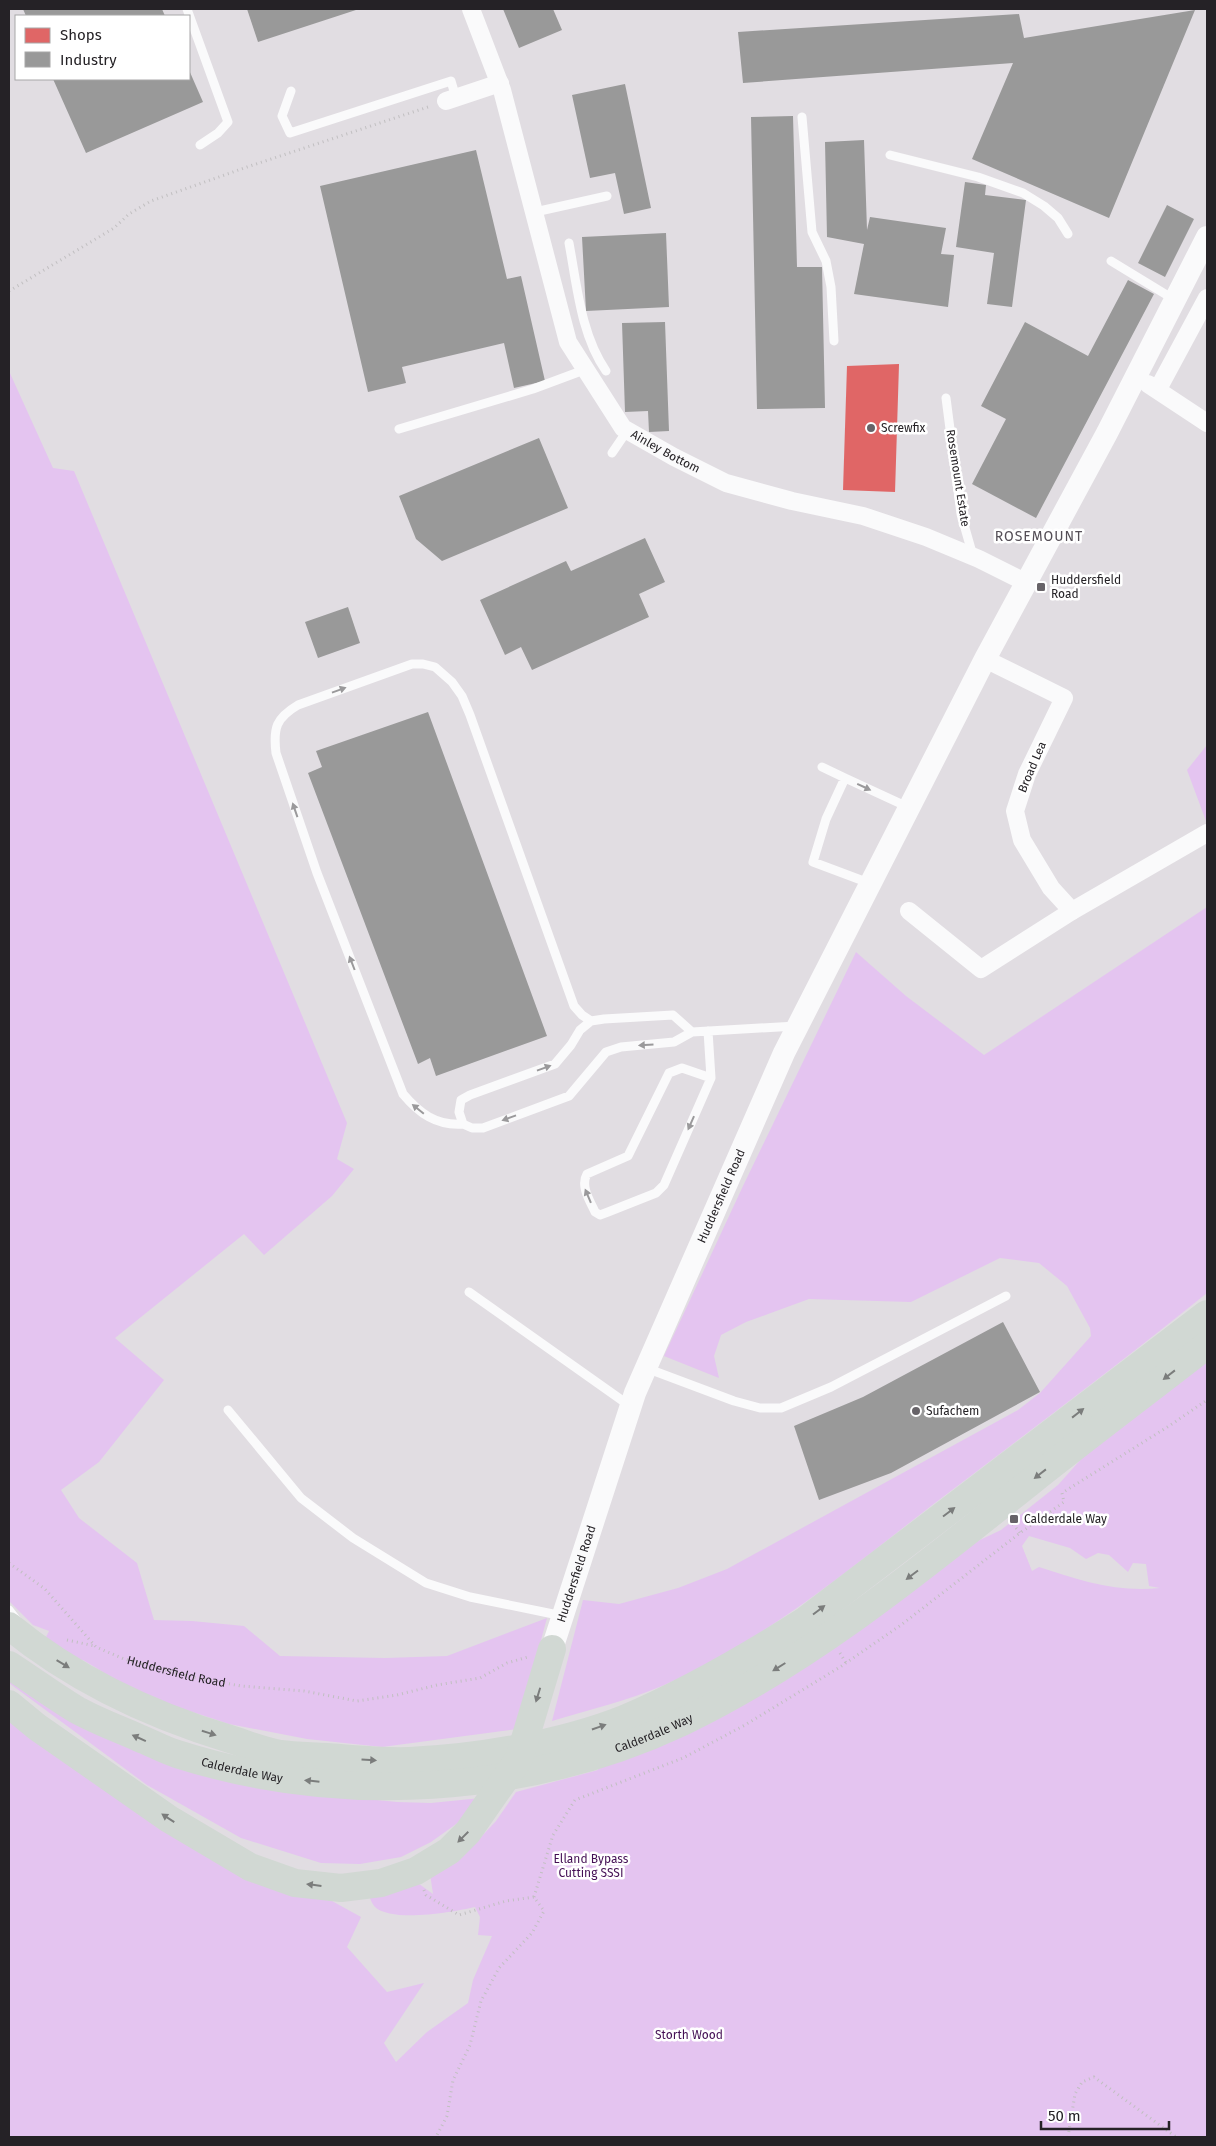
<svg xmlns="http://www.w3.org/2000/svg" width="1216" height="2146" font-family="'Fira Sans',sans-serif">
  <rect width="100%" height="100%" fill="#e1dde2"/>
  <path fill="#e4c4f0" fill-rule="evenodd" d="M9 371 53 468 74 471 347 1123 337 1159 354 1169 332 1196 264 1255 244 1234 115 1338 164 1380 99 1462 61 1490 79 1518 137 1563 154 1620 192 1621 244 1626 280 1656 385 1658 447 1656 547 1618 517 1729 382 1747 307 1739 229 1724 141 1695 83 1660H74L44 1641 49 1631 33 1625 9 1601Z
    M1207 745V821H1206L1187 770Z
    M1207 907V1293C1117 1366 1024 1435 931 1506 846 1572 761 1643 662 1686 627 1701 588 1710 552 1721L583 1600 619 1604 678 1588 727 1569 1018 1410 1040 1393 1091 1336 1090 1328 1067 1286 1039 1263 1000 1258 911 1302 809 1299 746 1322 721 1335 714 1356 719 1378 664 1356 743 1186 856 952 906 996 984 1055Z
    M1207 1358V2137H9V1711L135 1811 333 1897 332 1901 361 1917 347 1947 387 1992 424 1983 384 2043 396 2062 427 2032 468 2003 473 1980 492 1936 478 1935 480 1917 475 1907C453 1912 393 1923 375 1907 372 1904 371 1900 369 1896L415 1881 433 1894 430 1874 481 1837 496 1821 516 1792 598 1770V1764L963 1548 1001 1530 1058 1485 1083 1457ZM1029 1536 1070 1548 1086 1559 1098 1553 1109 1555 1128 1572 1133 1563 1146 1564 1149 1586 1160 1588C1118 1593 1078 1580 1039 1567L1032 1571 1022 1546Z
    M9 1673 66 1709 357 1798 397 1802 431 1803 481 1798 459 1822 431 1842 401 1857 360 1864 321 1863 241 1838 147 1785 9 1683Z"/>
  <path fill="#e06666" d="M899 364 895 492 843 490 847 366Z"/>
  <path fill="#999" d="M23 9H162L165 16H26Z
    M247 9H359L258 42Z
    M503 9H553L562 30 519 48Z
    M1195 10 1109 218 972 159 1013 63 743 83 738 32 1019 14 1024 38Z
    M189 70 203 102 86 153 53 79H189Z
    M625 84 651 208 624 214 615 173 590 178 572 95Z
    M793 116 797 267H822L825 408 757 409 751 117Z
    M864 140 867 230 870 217 946 228 941 254 954 255 948 307 854 294 864 244 827 237 825 142Z
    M476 150 507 279 521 276 545 381 514 388 504 343 402 367 406 383 368 392 320 186Z
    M965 182 986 185 985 195 1026 200 1012 307 987 304 994 253 956 247Z
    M1167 205 1194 219 1165 277 1138 263Z
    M666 233 669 307 586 311 582 237Z
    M1128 280 1154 294 1036 518 972 484 1006 419 981 406 1025 322 1088 356Z
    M665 322 669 431 649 432 648 411 625 412 622 323Z
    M539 438 568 508 442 561 416 539 399 496Z
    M645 538 665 582 639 594 649 617 532 670 521 647 505 655 480 600 566 561 571 571Z
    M348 607 360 643 318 658 305 622Z
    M428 712 547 1036 436 1076 430 1058 418 1064 308 773 322 767 316 751Z
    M1003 1322 1040 1392 891 1473 819 1500 794 1426 863 1397Z"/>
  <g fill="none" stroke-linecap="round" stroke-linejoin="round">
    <g stroke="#c1bfc1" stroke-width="3" stroke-dasharray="1 4" stroke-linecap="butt">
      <path d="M9 291 114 228 129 214 151 201 247 167 431 106"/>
      <path d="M1013 1524 1020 1533"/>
      <path id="s1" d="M9 1563 45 1589 96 1647 124 1659 192 1677 241 1686 304 1691 357 1701 397 1695 437 1685 480 1678 507 1663 528 1657"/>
      <path d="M67 1640 95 1646"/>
      <path d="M840 1653 846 1663"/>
      <path d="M424 1890 426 1895 459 1915 506 1901 534 1897 544 1911 532 1933 499 1968 481 2001 470 2045 453 2080 447 2116 436 2137"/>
      <path d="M534 1897 553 1835 575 1800 683 1758 745 1725 840 1667 901 1625 1020 1533 1064 1502 1062 1493 1169 1426 1207 1400"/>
      <path d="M1068 2137 1075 2094 1082 2082 1094 2077 1176 2137"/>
    </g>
    <path stroke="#fafafb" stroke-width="9" d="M187 9 228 122 218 133 200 145
      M291 91 282 116 290 133 451 81 456 98
      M802 117 812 232 826 261 831 287 834 341
      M890 155 978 177 1023 193 1044 206 1058 218 1068 234
      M535 212 607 196
      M569 243C577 286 581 335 606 371
      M1111 261 1175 300
      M946 398 961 514 973 556
      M399 429 533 389 584 370
      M612 453 627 431
      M822 767 845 778
      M869 883 813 862 826 819 845 778 910 808
      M708 1031 711 1078 664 1185 656 1193 608 1212 600 1215 595 1212C590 1201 580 1186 587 1174L628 1156 669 1073 682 1068 711 1078
      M692 1032 673 1015 604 1019 591 1021 580 1030 571 1045 555 1064 470 1095 461 1100 459 1112 463 1124 472 1128H483L569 1096 606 1052 621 1047 674 1042 692 1032 796 1026
      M463 1124C436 1126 419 1113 403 1094L317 873 276 753C273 728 276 718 298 705L412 664H423L435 667 452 682 462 696 470 715 574 1006 582 1015 591 1021
      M469 1292 630 1406
      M646 1368 734 1401 760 1408H781L831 1387 1006 1296
      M228 1410 301 1498 353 1538 426 1583 470 1597 563 1616
      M9 1610 19 1623"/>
    <g stroke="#fafafb" stroke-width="18">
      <path id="s2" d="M471 9 502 90 568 342 623 428 674 457 726 483 792 501 863 516 926 537 979 559 1027 583"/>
      <path d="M446 101 500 83"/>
      <path d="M1148 384 1207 423"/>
      <path d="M1158 389 1207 298"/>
      <path d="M985 659 1064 698 1027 774 1015 811 1022 840 1051 888 1072 911 1207 833"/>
      <path d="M909 911 981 969 1072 911"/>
    </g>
    <path stroke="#fafafb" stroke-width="22" id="s3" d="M552 1649 635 1393 784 1053 985 659 1107 433 1207 237"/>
    <g stroke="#d1d8d3" stroke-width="28">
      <path d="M9 1626C74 1679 150 1715 230 1739 246 1744 263 1751 280 1754 295 1756 311 1756 327 1757 354 1759 382 1762 409 1761 477 1758 561 1744 624 1719 688 1692 748 1657 806 1620L1207 1314"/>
      <path id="s4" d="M9 1665C32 1680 54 1696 77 1710 97 1721 119 1729 139 1738 152 1743 164 1750 177 1754 340 1806 527 1795 682 1722 809 1661 920 1570 1029 1483 1088 1436 1148 1391 1207 1345"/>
      <path d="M9 1704 37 1727 169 1819 250 1867 295 1883 341 1888 381 1883 416 1871 449 1851 468 1832 519 1759 552 1649"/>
    </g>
  </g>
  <defs><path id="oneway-solid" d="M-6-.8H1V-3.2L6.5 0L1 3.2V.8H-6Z" transform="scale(1.25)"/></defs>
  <g fill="#9a999b">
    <use href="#oneway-solid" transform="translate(339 690) rotate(-20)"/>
    <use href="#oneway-solid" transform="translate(864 787) rotate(25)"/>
    <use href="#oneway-solid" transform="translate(295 810) rotate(-109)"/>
    <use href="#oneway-solid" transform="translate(352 963) rotate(-111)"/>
    <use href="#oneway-solid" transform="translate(646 1045) rotate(177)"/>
    <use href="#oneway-solid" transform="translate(544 1068) rotate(-20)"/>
    <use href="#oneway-solid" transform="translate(418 1109) rotate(-141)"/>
    <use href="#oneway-solid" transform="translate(509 1118) rotate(160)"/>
    <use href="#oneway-solid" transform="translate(691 1123) rotate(114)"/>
    <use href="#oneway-solid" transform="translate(588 1196) rotate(-113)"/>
  </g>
  <g fill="#7b7d7c">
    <use href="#oneway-solid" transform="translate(1169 1375) rotate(142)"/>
    <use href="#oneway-solid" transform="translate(1078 1413) rotate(-38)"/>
    <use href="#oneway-solid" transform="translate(1040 1474) rotate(142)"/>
    <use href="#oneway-solid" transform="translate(949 1512) rotate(-37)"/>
    <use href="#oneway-solid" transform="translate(912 1575) rotate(143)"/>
    <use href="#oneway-solid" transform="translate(819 1610) rotate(-37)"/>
    <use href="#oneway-solid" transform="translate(63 1664) rotate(31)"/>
    <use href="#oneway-solid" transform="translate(779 1667) rotate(148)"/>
    <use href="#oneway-solid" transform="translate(538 1695) rotate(107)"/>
    <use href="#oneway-solid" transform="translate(599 1727) rotate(-19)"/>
    <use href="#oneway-solid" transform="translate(209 1733) rotate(17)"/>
    <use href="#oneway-solid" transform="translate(139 1738) rotate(-156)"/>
    <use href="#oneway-solid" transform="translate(369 1760) rotate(4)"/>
    <use href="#oneway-solid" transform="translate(312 1781) rotate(-174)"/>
    <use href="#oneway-solid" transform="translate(168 1818) rotate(-147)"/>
    <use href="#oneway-solid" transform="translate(463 1837) rotate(135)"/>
    <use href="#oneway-solid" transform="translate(314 1885) rotate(-173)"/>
  </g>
  <g fill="#676368" stroke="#fff" stroke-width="2">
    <circle cx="871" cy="428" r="5"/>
    <rect x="1036" y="582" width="10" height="10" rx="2.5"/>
    <circle cx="916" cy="1411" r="5"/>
    <rect x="1009" y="1514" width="10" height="10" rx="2.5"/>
  </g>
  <g text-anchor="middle" stroke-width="5" stroke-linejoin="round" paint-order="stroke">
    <g font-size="12" fill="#252226" stroke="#fff" text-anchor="start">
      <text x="881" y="432">Screwfix</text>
      <text x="1051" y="584">Huddersfield<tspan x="1051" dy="14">Road</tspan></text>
      <text x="926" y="1415">Sufachem</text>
      <text x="1024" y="1523">Calderdale Way</text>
    </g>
    <g font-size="12" fill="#252226" stroke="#fff">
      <text dy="4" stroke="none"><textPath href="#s2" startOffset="498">Ainley Bottom</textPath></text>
      <text transform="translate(958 478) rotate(81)" y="4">Rosemount Estate</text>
      <text transform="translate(1032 767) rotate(-67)" y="4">Broad Lea</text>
      <text dy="4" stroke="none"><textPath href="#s3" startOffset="484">Huddersfield Road</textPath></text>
      <text dy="4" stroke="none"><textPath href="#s3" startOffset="79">Huddersfield Road</textPath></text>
      <text dy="4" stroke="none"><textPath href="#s1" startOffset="206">Huddersfield Road</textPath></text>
      <text dy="4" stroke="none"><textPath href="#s4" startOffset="678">Calderdale Way</textPath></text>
      <text dy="4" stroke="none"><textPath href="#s4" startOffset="258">Calderdale Way</textPath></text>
    </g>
    <g font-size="12" fill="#430e54" stroke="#fff">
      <text x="591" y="1863">Elland Bypass<tspan x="591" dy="14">Cutting SSSI</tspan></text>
      <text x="689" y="2039">Storth Wood</text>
    </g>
    <g font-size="14" letter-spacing="1" fill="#544e56" stroke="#fff">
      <text x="1039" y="541">ROSEMOUNT</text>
    </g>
  </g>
  <rect width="1216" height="2146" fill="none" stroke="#252226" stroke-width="20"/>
  <rect x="15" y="15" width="175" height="65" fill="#ffffff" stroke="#a8a7a8"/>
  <rect x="25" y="28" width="25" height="15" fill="#e06666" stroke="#a8a7a8"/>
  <text x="60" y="40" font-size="15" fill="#252226">Shops</text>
  <rect x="25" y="52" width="25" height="15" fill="#999999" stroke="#a8a7a8"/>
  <text x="60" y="65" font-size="15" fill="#252226">Industry</text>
  <path d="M1041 2121v8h128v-8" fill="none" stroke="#252226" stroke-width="2.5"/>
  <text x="1048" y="2121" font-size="15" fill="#252226" stroke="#ffffff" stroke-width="4" paint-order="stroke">50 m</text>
</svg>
